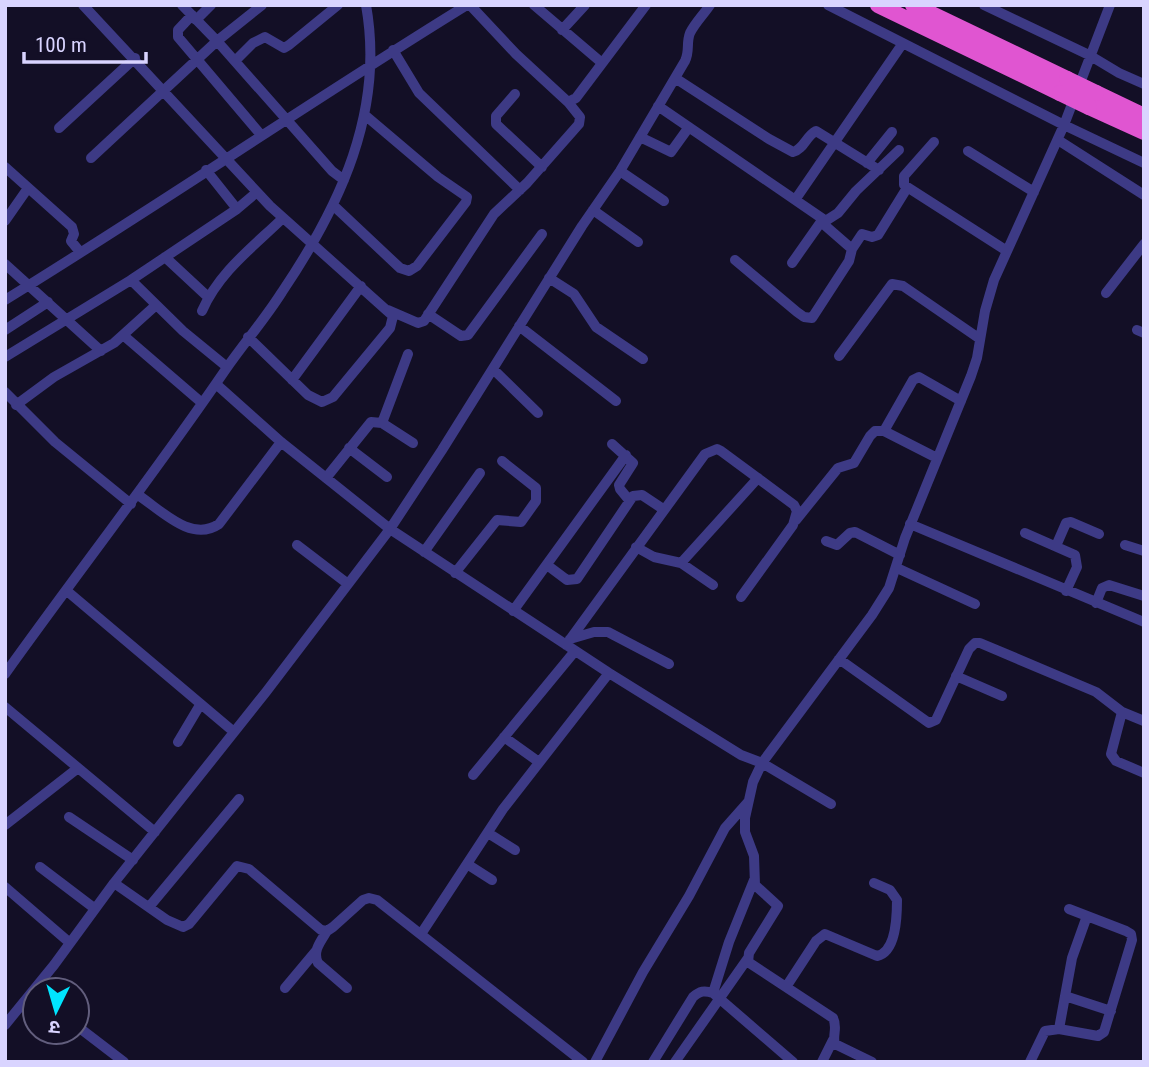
<svg xmlns="http://www.w3.org/2000/svg" width="1149" height="1067" font-family="'Roboto Condensed','Noto Sans Devanagari',sans-serif">
  <rect width="100%" height="100%" fill="#130f26"/>
  <g fill="none" stroke-linecap="round" stroke-linejoin="round">
    <path stroke="#3d3a85" stroke-width="10" d="M83 5 270 206 393 316 390 328 333 397 322 402 308 395 248 337
      M182 5 217 41 332 171 344 180
      M470 5 516 54 568 102 576 98 646 5
      M534 5 602 63
      M828 5 1064 125 1144 163
      M984 5 1089 55 1119 73 1144 84
      M192 15 178 30V37L261 135
      M196 20 211 5
      M562 30 585 5
      M393 50 419 93 520 190
      M235 61 253 43 265 37 284 48 289 45 338 5
      M675 78 769 139 793 152C804 149 806 136 816 131L879 170
      M515 94 496 116V124L542 167
      M658 106 823 219 827 220 838 213 856 191 899 150
      M59 128 135 58
      M640 137 671 152 689 127
      M1058 140 1144 195
      M934 142 904 176V185L1007 251
      M968 151 1034 192
      M91 158 217 41 262 5
      M867 163 892 132
      M5 167 72 227 74 234 71 241 80 252
      M206 170 237 209
      M620 171 664 201
      M795 200 903 43
      M334 206 400 268 409 271 417 266 466 202 467 197 438 177 366 116
      M593 210 638 242
      M5 221 28 188
      M852 249 862 234 872 237 878 235 907 188
      M165 257 208 297
      M735 260 797 312 804 317 812 318 849 261 852 249 821 222
      M792 263 823 219
      M5 264 101 351
      M549 278 574 294 596 327 643 359
      M131 280 183 331 227 367
      M1106 293 1144 244
      M5 300C161 204 311 101 467 5
      M388 310 418 323 424 321 494 214 527 183 579 124 580 117 568 102
      M202 311C219 272 253 247 283 218
      M428 314 461 336 468 335 542 234
      M519 326 616 401
      M5 330 48 302
      M1137 330 1144 333
      M123 335 202 403
      M839 356 892 284 903 286 980 339
      M5 357 131 280 237 209 257 192
      M493 369 538 413
      M292 380 361 286
      M216 384 281 442 390 529 609 673 741 755 762 763 831 804
      M5 392 55 442 131 504
      M16 405 54 377 114 343 155 306
      M382 423 408 354
      M884 431 913 380 919 377 961 401
      M612 444 633 463 619 485 620 489 629 500
      M349 448 387 477
      M326 478 371 422 382 423 413 443
      M138 495C161 510 191 543 219 524L281 442
      M796 520 838 468 854 463 870 436 875 431H884L937 458
      M910 524 1144 622
      M1025 533 1075 555 1077 567 1066 591
      M826 541 837 545 850 533 855 532 900 555
      M297 545 348 584
      M1125 545 1144 551
      M1056 546 1066 523 1071 522 1099 534
      M636 547 654 557 681 563 713 585
      M424 552 480 473
      M681 563 758 478
      M547 565 567 580 577 579 633 496 642 495 663 509
      M897 568 975 604
      M455 573 497 520 521 522 536 501V488L502 461
      M67 591 234 732
      M1096 603 1102 588 1109 585 1144 596
      M513 611 626 455
      M570 639 594 632H608L669 664
      M566 645 705 454 717 449 721 451 794 505 797 511 793 525 741 597
      M839 659 929 723 936 720 969 649 975 643H980L1096 692 1122 712 1144 721
      M5 674C78 572 155 473 226 369 244 343 265 319 282 292 340 206 385 111 366 5
      M956 676 1002 696
      M5 707 155 832
      M1122 712 1111 754 1116 761 1144 773
      M504 737 539 762
      M178 742 200 705
      M473 775 575 651
      M69 817 133 860
      M5 825 78 768
      M488 833 515 850
      M467 864 492 880
      M40 867 94 908
      M114 883 167 920 183 927 189 924 237 866 249 869 321 930 327 931 333 927 363 900 369 898 377 900 583 1062
      M5 887 70 943
      M149 907 239 799
      M327 931C321 941 312 951 318 963L347 988
      M421 934 503 809 609 673
      M786 987 816 941 825 934 877 956C896 952 897 917 897 900L890 890 874 883
      M285 988 316 951
      M713 993 729 942 754 880
      M1065 996 1111 1011
      M5 1025 54 965 114 883 266 692 390 529 442 450 582 226 620 171 685 61C690 51 686 43 690 33 695 23 704 14 710 5
      M77 1026 124 1062
      M1059 1029 1072 958 1087 916
      M595 1062 643 972 689 896 725 828 748 802
      M653 1062 693 997C700 991 704 990 713 993L793 1062
      M675 1062 748 958
      M822 1062 833 1040
      M872 1062 835 1044C832 1036 838 1027 833 1018L748 962 749 953 778 906 755 885 754 856 745 832V818L753 782 762 763 872 615 889 588 905 538 971 376 977 358 985 311 994 280 1064 125 1110 5
      M1030 1062 1045 1031 1059 1029 1098 1036 1104 1032 1132 940 1131 934 1126 931 1069 909"/>
    <path stroke="#e055d1" stroke-width="16" d="M878 5 1060 93
      M913 5 1067 79
      M1096 93 1144 116
      M1089 107 1144 132"/>
    <path stroke="#e055d1" stroke-width="16" d="M1067 79 1096 93
      M1060 93 1089 107"/>
  </g>
  <rect width="1149" height="1067" fill="none" stroke="#d9d4ff" stroke-width="14"/>
  <g transform="translate(56 1011) rotate(185)"><circle r="33" fill="#130f26" stroke="#625e7d" stroke-width="2"/>
  <path d="M0-5L12 26L0 18L-12 26Z" fill="#00e5ff"/>
  <text y="-10" font-size="19" font-weight="bold" text-anchor="middle" fill="#d9d4ff">उ</text>
  </g>
  <path d="M24 52v10h122v-10" fill="none" stroke="#d9d4ff" stroke-width="3.5"/>
  <text x="35" y="52" font-size="21" fill="#d9d4ff" stroke="#130f26" stroke-width="5" paint-order="stroke">100 m</text>
</svg>
